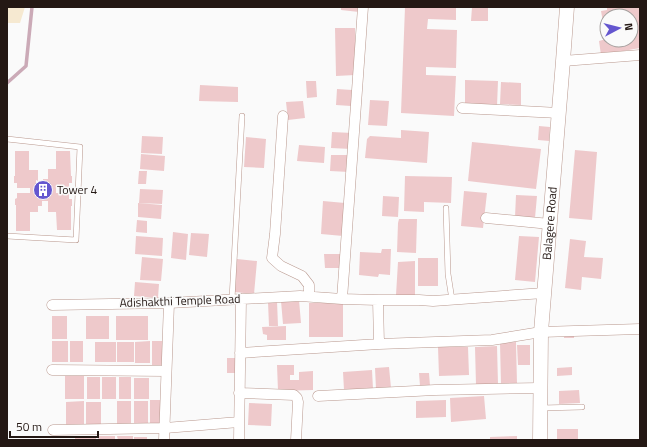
<svg xmlns="http://www.w3.org/2000/svg" width="647" height="447" font-family="'Titillium Web',sans-serif">
  <rect width="100%" height="100%" fill="#fafafa"/>
  <path fill="#f6e9d1" d="M7 7H25L20 23H7Z"/>
  <g fill="none" stroke-linecap="round" stroke-linejoin="round">
    <path stroke="#cbaab7" stroke-width="3.5" d="M7 83 26 66 32 7"/>
  </g>
  <path fill="#eec9cb" fill-rule="evenodd" d="M341 7H360L359 12 341 10Z
    M405 7H456V20L428 19 427 29 457 30 456 68 426 67V75L456 76 454 116 401 113Z
    M472 7H488V21H471Z
    M607 7H640V48L601 55 599 41 606 39 601 11 607 10ZM607 16H631V40H607Z
    M335 28H355V75L336 76Z
    M465 80 498 81 497 106 465 105Z
    M306 81H316L317 97 307 98Z
    M501 82 521 83V105L500 104Z
    M200 85 238 87V102L199 101Z
    M337 89 352 90 351 106 336 105Z
    M370 100 389 101 387 126 368 125Z
    M303 101 305 118 288 120 286 102Z
    M539 126 550 127 549 141 538 140Z
    M401 130 429 132 427 163 365 158 367 139 370 136 401 138Z
    M332 132 352 133 351 149 331 148Z
    M142 136 163 137 162 154 141 153Z
    M246 137 266 139 264 168 244 167Z
    M472 142 541 149 536 189 468 181Z
    M299 145 325 147 324 163 297 161Z
    M575 150 597 152 592 220 569 218Z
    M15 151H29V170H38V181L36 180V184H43V179H48V169H56V151H70L71 176H72V183H69V188H56V193H69V199H72V206H71V230H57L56 212H48V201H42V206H38V212H30V231H16V205H15V199L17 198V193H30V188H17V183H14V176H15Z
    M141 154 165 156 164 171 140 169Z
    M331 155H349V172L330 171Z
    M139 171H147L146 184H138Z
    M405 176 452 177 451 203 424 202V212L404 211Z
    M140 189 163 190 162 204 139 203Z
    M464 191 487 193 483 228 461 226Z
    M516 195 537 196 535 218 515 217Z
    M383 196 399 197 398 217 382 216Z
    M323 201 345 203 343 236 321 234Z
    M138 203 162 205 161 219 138 217Z
    M399 219H417L416 253 397 252 398 223Z
    M137 220 147 221V233L136 232Z
    M173 232 188 234 186 260 171 258Z
    M191 233 209 234 207 257 189 255Z
    M136 236 163 238 162 256 135 254Z
    M519 236 539 237 535 282 515 280Z
    M570 239 586 241 584 257 603 258 601 279 582 277 581 290 565 288Z
    M382 249H391L390 275 379 274 378 277 359 275 360 252 381 253Z
    M324 254H341V268H325Z
    M142 257 163 259 161 281 140 280Z
    M418 258H438V286H418Z
    M237 259 257 261 254 294 234 292Z
    M415 261V295H396L398 262Z
    M135 282 159 284 158 298 134 296Z
    M299 300 301 323 283 324 281 301Z
    M277 301 278 326H269L268 302Z
    M309 303H343V337H309Z
    M52 316H67V339H52Z
    M86 316H109V339H86Z
    M116 316H148V340H116Z
    M286 326V340H267V335L263 334 262 327Z
    M564 333H574V338H564Z
    M52 341H68V362H52Z
    M70 341H83V362H70Z
    M150 341V363H135V342Z
    M152 341H166V365H152Z
    M95 342H116V362H95Z
    M117 342H134V362H117Z
    M516 342 517 384 501 385 500 343Z
    M517 345H530V365H518Z
    M497 346 498 384 476 385 475 347Z
    M438 347H468L469 375 439 376Z
    M227 358H237V373H227Z
    M277 365H294V375H290V380H299V372L313 371V390L278 391Z
    M389 367 391 388 376 389 375 368Z
    M572 367V375L557 376V368Z
    M372 370 373 389 344 390 343 372Z
    M419 373H429L430 386H420Z
    M65 376H84V399H65Z
    M87 377H100V399H87Z
    M102 377H116V399H102Z
    M119 377H131V399H119Z
    M134 378H149V399H134Z
    M579 390 580 403 559 404V391Z
    M484 396 486 419 451 422 450 398Z
    M150 400H164V427H150Z
    M446 400V417L416 418V401Z
    M84 401V425H66V402Z
    M117 401H131V425H117Z
    M134 401H148V426H134Z
    M86 402H101V426H86Z
    M249 403 272 404 271 426 248 425Z
    M557 429H578V440H557Z
    M75 436H96V440H75Z
    M98 436H115V440H98Z
    M117 436H133V440H118Z
    M517 436V440H490V437Z
    M134 437H147V440H134Z"/>
  <g fill="none" stroke-linecap="round" stroke-linejoin="round">
    <g stroke="#b9988e" stroke-width="6">
      <path id="lane" d="M7 139 80 147 76 240 7 236
        M446 208 448 274 452 300
        M232 299 242 116
        M541 408 582 407"/>
    </g>
    <g stroke="#b9988e" stroke-width="11">
      <path id="street" d="M563 61 640 55
        M462 108 559 113
        M283 116 275 234 272 258 281 266 302 276 309 285V296
        M486 218 550 224
        M342 299 363 7
        M378 300H419L433 301 544 293
        M52 305 169 303 300 296 342 299 378 300 379 344 492 340 541 332 640 329
        M240 353 379 344
        M52 370 166 371
        M239 393 294 395 297 398 298 402 296 440
        M318 396 435 390 540 388
        M53 430 165 428 239 422
        M164 440 169 303
        M239 440 241 299"/>
    </g>
    <g stroke="#b9988e" stroke-width="15">
      <g id="secondary">
        <path id="s1" d="M540 440 541 332 563 61 567 7"/>
      </g>
    </g>
    <use href="#lane" stroke="#fff" stroke-width="5"/>
    <use href="#street" stroke="#fff" stroke-width="10"/>
    <use href="#secondary" stroke="#fff" stroke-width="14"/>
  </g>
  <defs>
    <g id="building-disc" transform="scale(1)"><circle r="9.5" fill="#6456cf" stroke="#fafafa"/><path d="M-4-6H4V6H1V3H-1V6H-4ZM-2.5-4.3h1.7v1.8h-1.7ZM.8-4.3h1.7v1.8H.8ZM-2.5-1h1.7V.8h-1.7ZM.8-1h1.7V.8H.8Z" fill="#fff"/></g>
  </defs>
  <g fill-rule="evenodd">
    <use href="#building-disc" x="43" y="190"/>
  </g>
  <g text-anchor="middle" stroke-width="3" stroke-linejoin="round" paint-order="stroke">
    <g font-size="12" fill="#241814" stroke="#fafafa" text-anchor="start">
      <text x="57" y="194">Tower 4</text>
    </g>
    <g font-size="12" fill="#241814" stroke="#fafafa">
      <text dy="4" stroke="none"><textPath href="#s1" startOffset="217">Balagere Road</textPath></text>
      <text transform="translate(180 301) rotate(-2)" y="4">Adishakthi Temple Road</text>
    </g>
  </g>
  <rect width="647" height="447" fill="none" stroke="#241814" stroke-width="16"/>
  <g transform="translate(619 28) rotate(83)"><circle r="19" fill="#fafafa" stroke="#a4a09e"/>
  <path d="M0-3L7 15L0 10L-7 15Z" fill="#6456cf"/>
  <text y="-6" font-size="11" font-weight="bold" text-anchor="middle" fill="#241814">N</text>
  </g>
  <path d="M10 431v6h88v-6" fill="none" stroke="#241814" stroke-width="2"/>
  <text x="16" y="431" font-size="12" fill="#241814" stroke="#fafafa" stroke-width="3" paint-order="stroke">50 m</text>
</svg>
